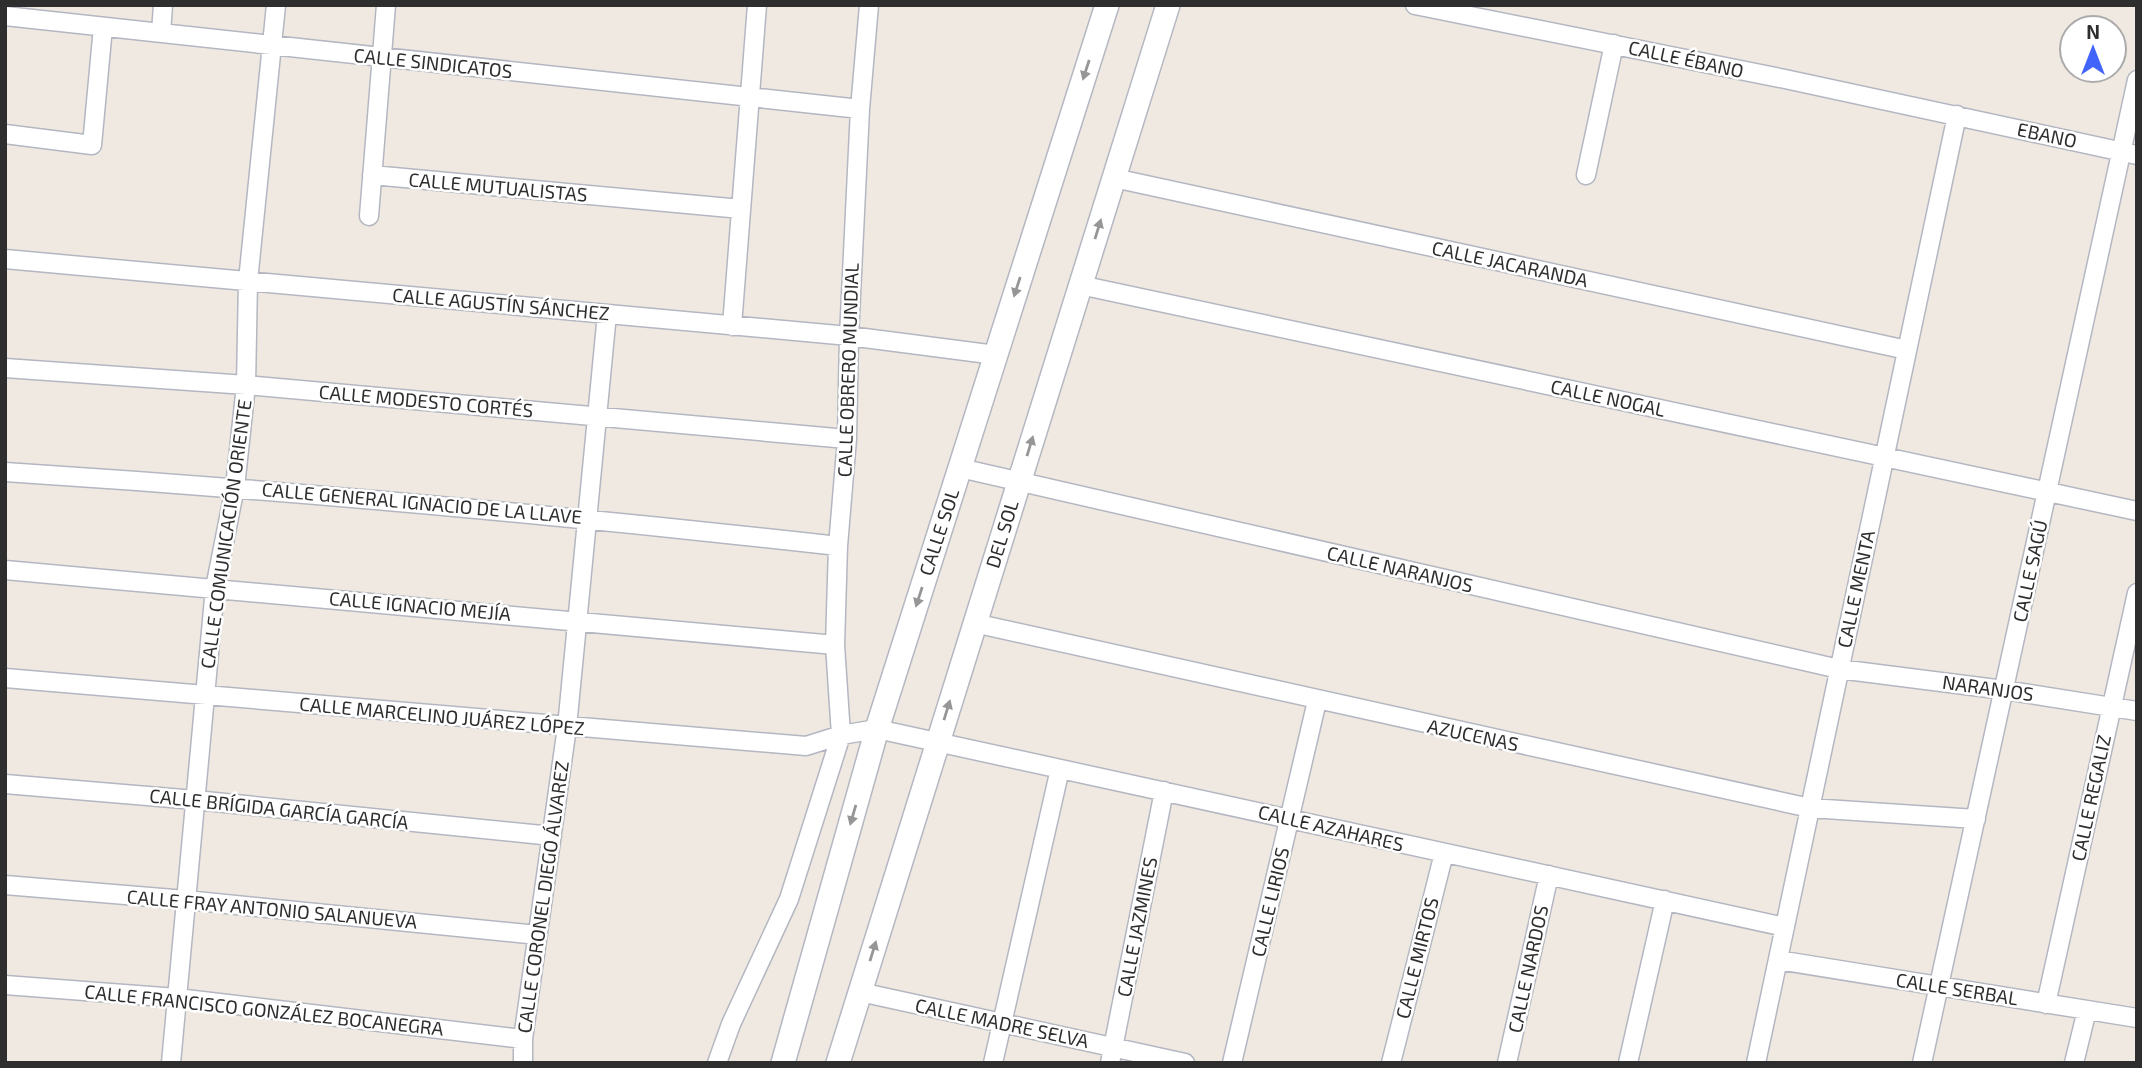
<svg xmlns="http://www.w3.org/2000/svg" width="2142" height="1068" font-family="'Exo 2',sans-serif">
  <rect width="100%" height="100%" fill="#efe9e1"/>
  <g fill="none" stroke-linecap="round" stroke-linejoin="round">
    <g stroke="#b4b7c1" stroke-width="21">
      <path id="minor" d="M1415 5 1785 79 2137 155
        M5 16 860 109
        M161 33 163 5
        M5 134 92 145 103 27
        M372 175 741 209
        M1586 175 1614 44
        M1114 178 1907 350
        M369 216 386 5
        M5 259 849 336 996 355
        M1080 285 2137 511
        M732 326 757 5
        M5 368 246 385 847 439
        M960 468 1839 669 2004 690 2137 711
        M5 472C284 490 561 515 838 546
        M5 570 835 645
        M974 623 1810 808 1976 819
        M5 678 806 746 841 735 877 729 1785 927
        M5 784 195 800 552 836
        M5 885 186 900 538 935
        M1778 960 2137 1018
        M5 985 177 998 523 1039
        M860 992 1185 1063
        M2046 1004 2137 593
        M171 1063 215 588 235 487 246 385 248 281 276 5
        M523 1063V1039L567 727 607 314
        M717 1063 731 1024 789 899 841 735 835 645 838 546 847 439 849 336 860 109 869 5
        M993 1063 1060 769
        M1110 1063 1164 791
        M1232 1063 1317 701
        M1391 1063 1444 853
        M1507 1063 1549 875
        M1628 1063 1665 900
        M1756 1063 1957 115
        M1922 1063 2137 80
        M2074 1063 2087 1010"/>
    </g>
    <g stroke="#b4b7c1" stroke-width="26">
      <path id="tertiary" d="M783 1063 877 729 1107 5
        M838 1063 1168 5"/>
    </g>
    <use href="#minor" stroke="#fff" stroke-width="18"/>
    <use href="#tertiary" stroke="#fff" stroke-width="23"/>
  </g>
  <defs><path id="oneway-solid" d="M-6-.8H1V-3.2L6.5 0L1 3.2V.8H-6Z" transform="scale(1.75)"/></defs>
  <g fill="#969696">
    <use href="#oneway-solid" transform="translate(1086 70) rotate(108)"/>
    <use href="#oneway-solid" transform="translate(1098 229) rotate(-73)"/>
    <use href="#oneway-solid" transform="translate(1017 287) rotate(108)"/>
    <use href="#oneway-solid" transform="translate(1030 446) rotate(-73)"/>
    <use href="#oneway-solid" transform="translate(919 597) rotate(108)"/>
    <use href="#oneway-solid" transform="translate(947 710) rotate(-73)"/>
    <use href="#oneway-solid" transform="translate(853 815) rotate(106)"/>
    <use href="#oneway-solid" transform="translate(873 951) rotate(-73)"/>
  </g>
  <g text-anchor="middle" stroke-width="5" stroke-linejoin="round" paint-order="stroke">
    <g font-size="19" fill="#2e2e2e" stroke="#fff">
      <text transform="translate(1686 59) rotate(12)" y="7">CALLE ÉBANO</text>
      <text transform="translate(433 63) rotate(6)" y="7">CALLE SINDICATOS</text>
      <text transform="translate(2047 135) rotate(12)" y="7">EBANO</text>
      <text transform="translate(498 187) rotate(5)" y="7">CALLE MUTUALISTAS</text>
      <text transform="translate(1510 264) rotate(12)" y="7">CALLE JACARANDA</text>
      <text transform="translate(501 304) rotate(5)" y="7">CALLE AGUSTÍN SÁNCHEZ</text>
      <text transform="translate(848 370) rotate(-88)" y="7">CALLE OBRERO MUNDIAL</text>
      <text transform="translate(1608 398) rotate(12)" y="7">CALLE NOGAL</text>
      <text transform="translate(426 401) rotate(5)" y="7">CALLE MODESTO CORTÉS</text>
      <text transform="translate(422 503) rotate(5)" y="7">CALLE GENERAL IGNACIO DE LA LLAVE</text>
      <text transform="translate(939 532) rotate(-72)" y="7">CALLE SOL</text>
      <text transform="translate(226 534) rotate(-82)" y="7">CALLE COMUNICACIÓN ORIENTE</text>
      <text transform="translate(1002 534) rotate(-73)" y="7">DEL SOL</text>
      <text transform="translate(1400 569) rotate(13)" y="7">CALLE NARANJOS</text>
      <text transform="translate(2030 571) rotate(-78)" y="7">CALLE SAGÚ</text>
      <text transform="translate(1856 589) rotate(-78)" y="7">CALLE MENTA</text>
      <text transform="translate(420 606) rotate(5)" y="7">CALLE IGNACIO MEJÍA</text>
      <text transform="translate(1988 688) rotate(8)" y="7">NARANJOS</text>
      <text transform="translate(442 716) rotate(5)" y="7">CALLE MARCELINO JUÁREZ LÓPEZ</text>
      <text transform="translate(1473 735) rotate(12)" y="7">AZUCENAS</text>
      <text transform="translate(2091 798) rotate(-78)" y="7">CALLE REGALIZ</text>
      <text transform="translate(279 809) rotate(6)" y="7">CALLE BRÍGIDA GARCÍA GARCÍA</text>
      <text transform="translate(1331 828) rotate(13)" y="7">CALLE AZAHARES</text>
      <text transform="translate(543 897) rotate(-82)" y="7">CALLE CORONEL DIEGO ÁLVAREZ</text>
      <text transform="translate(1270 902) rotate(-77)" y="7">CALLE LIRIOS</text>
      <text transform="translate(272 909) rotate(5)" y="7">CALLE FRAY ANTONIO SALANUEVA</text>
      <text transform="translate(1137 927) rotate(-79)" y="7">CALLE JAZMINES</text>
      <text transform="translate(1417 958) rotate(-76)" y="7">CALLE MIRTOS</text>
      <text transform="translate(1528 969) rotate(-78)" y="7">CALLE NARDOS</text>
      <text transform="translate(1957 989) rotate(9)" y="7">CALLE SERBAL</text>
      <text transform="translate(264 1010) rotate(6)" y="7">CALLE FRANCISCO GONZÁLEZ BOCANEGRA</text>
      <text transform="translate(1002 1023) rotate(12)" y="7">CALLE MADRE SELVA</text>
    </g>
  </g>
  <rect width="2142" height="1068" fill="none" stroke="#2e2e2e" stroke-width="14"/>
  <g transform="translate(2093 49)"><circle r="33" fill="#ffffff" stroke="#ababab" stroke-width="2"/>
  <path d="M0-5L12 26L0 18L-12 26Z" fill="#4264fb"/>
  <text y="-10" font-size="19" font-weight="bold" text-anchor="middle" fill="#2e2e2e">N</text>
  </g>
</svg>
